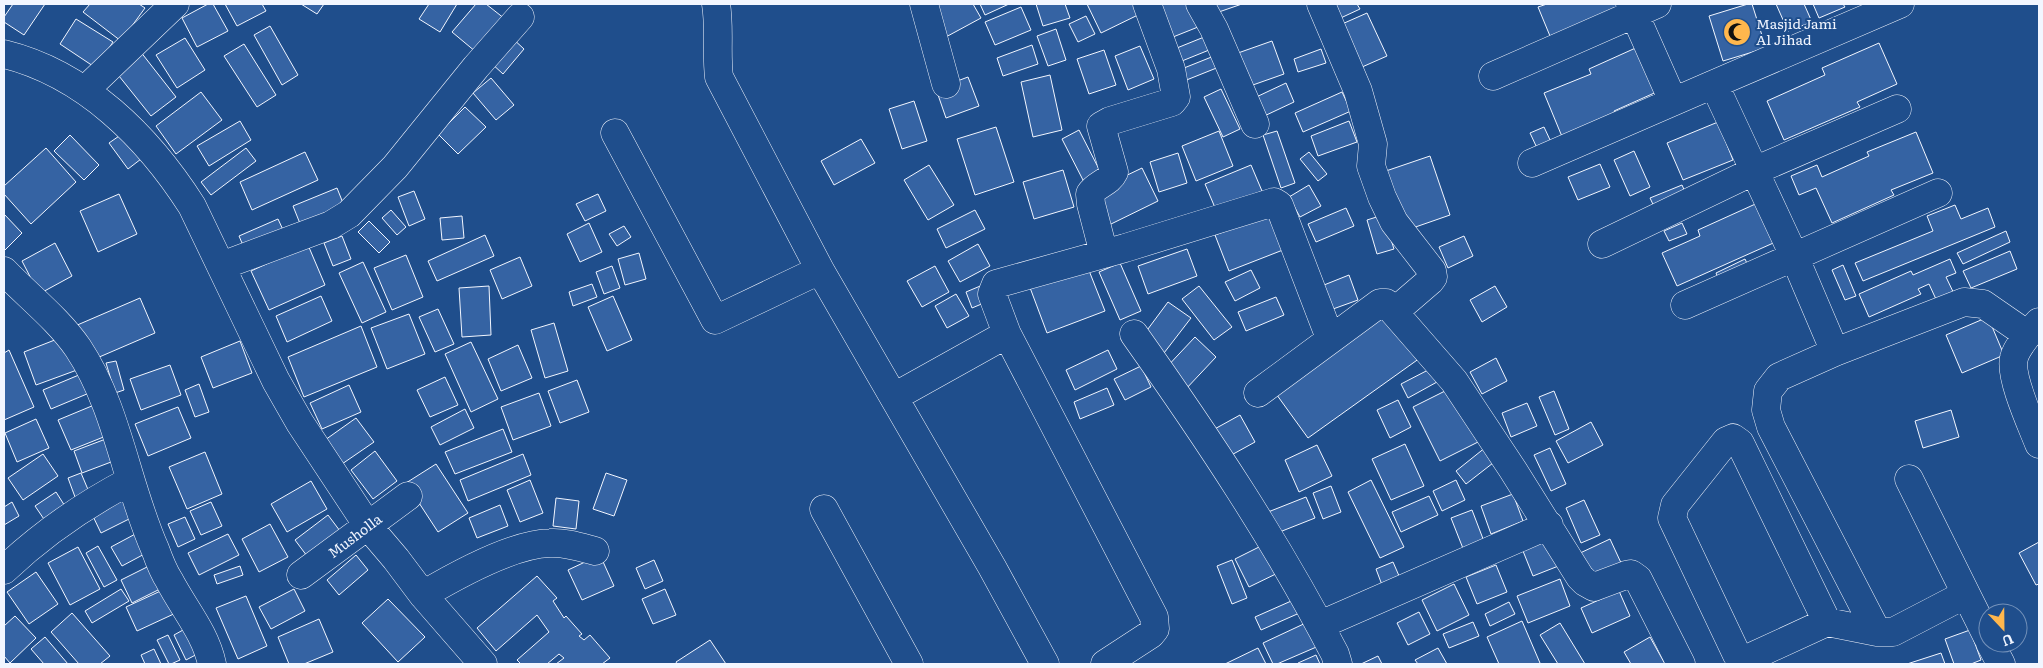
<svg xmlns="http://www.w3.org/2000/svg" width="2043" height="668" font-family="Literata,serif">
  <rect width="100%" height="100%" fill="#1f4e8c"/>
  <path fill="#3563a3" stroke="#f2f6ff" d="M13 4H45L24 35 4 22V17Z
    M90 4H139L145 8 121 41 83 12Z
    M208 4H213L228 31 197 47 182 18Z
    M225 4H262L266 11 237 26Z
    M301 4H324L317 14Z
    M429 4H457L440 32 419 19Z
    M476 4H486L505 19 476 52 452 32Z
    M937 4H973L981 18 944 38Z
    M980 4H1009L985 15Z
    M1036 4H1065L1070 18 1043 26Z
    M1087 4H1138L1142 13 1101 33Z
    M1154 4H1189L1198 27 1168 39Z
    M1209 4H1242L1213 14Z
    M1324 4H1357L1360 9 1332 22Z
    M1547 4H1620L1621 7 1550 36 1538 7Z
    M1748 4H1752L1766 48 1723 61 1709 16Z
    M1776 4H1804L1812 22 1788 31Z
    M1813 4H1843L1845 7 1819 18Z
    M1021 7 1031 30 995 45 985 22Z
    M1367 13 1387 56 1353 71 1333 28Z
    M1086 16 1095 34 1078 42 1069 24Z
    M76 19 113 42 96 68 60 44Z
    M270 26 298 75 282 85 254 35Z
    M1056 29 1066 60 1048 66 1037 36Z
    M1214 33 1219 46 1172 65 1167 52Z
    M511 37 524 49 503 74 490 62Z
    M185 38 205 70 177 88 156 55Z
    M1272 41 1284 74 1250 86 1238 53Z
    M1879 43 1897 84 1857 102 1860 107 1784 140 1767 101 1825 75 1822 68Z
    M244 44 276 95 257 107 224 56Z
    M1032 45 1038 64 1003 76 997 58Z
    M1140 46 1154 79 1128 90 1115 56Z
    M1640 46 1661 90 1614 111 1617 117 1563 139 1544 93 1591 74 1589 69Z
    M1321 49 1326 63 1298 72 1294 59Z
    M1104 50 1116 85 1089 94 1077 59Z
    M140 51 176 97 151 116 115 71Z
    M1219 54 1224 65 1179 83 1174 72Z
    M1050 75 1062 130 1033 137 1021 82Z
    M968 77 979 106 946 118 936 89Z
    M491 78 514 105 496 120 473 93Z
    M1286 83 1294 102 1260 118 1252 99Z
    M1221 89 1240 129 1223 137 1204 97Z
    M201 92 222 120 176 154 156 126Z
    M1342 92 1351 111 1303 132 1295 113Z
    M914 101 927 141 902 149 889 109Z
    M465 107 486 127 458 154 438 134Z
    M240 121 251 140 209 166 197 146Z
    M1349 121 1357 142 1318 156 1311 136Z
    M1718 122 1733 160 1683 180 1667 143Z
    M996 127 1014 182 975 195 957 139Z
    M1544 127 1551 142 1537 148 1530 133Z
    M1079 130 1101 173 1084 182 1062 139Z
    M1219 131 1233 166 1196 181 1182 146Z
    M1277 131 1295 183 1281 188 1263 135Z
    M1916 132 1933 173 1891 190 1894 195 1832 223 1816 188 1799 195 1791 176 1817 165 1822 177 1869 156 1867 152Z
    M122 134 141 159 128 169 109 143Z
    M70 135 99 165 84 180 54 151Z
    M861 139 875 163 834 185 821 161Z
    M46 148 76 182 31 224 4 194V186Z
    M246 148 256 161 211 195 201 182Z
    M1634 151 1650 187 1630 196 1614 160Z
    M305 152 318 180 252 210 240 182Z
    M1309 152 1327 174 1318 181 1300 159Z
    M1178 153 1187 183 1159 192 1150 162Z
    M1430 156 1450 215 1404 231 1383 172Z
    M1600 164 1610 187 1578 200 1568 177Z
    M929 165 954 205 928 220 904 180Z
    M1251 165 1262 191 1216 210 1205 184Z
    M1142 168 1158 201 1109 225 1092 192Z
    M1063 170 1074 207 1034 219 1023 182Z
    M1309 185 1321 206 1300 217 1289 197Z
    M1682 185 1689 201 1658 215 1650 198Z
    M337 188 345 208 301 226 293 206Z
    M414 191 425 219 409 226 398 197Z
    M119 194 137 234 98 252 80 211Z
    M598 194 606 211 585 221 576 204Z
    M1762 201 1780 240 1677 286 1662 253 1700 236 1698 230Z
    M1955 205 1961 219 1988 208 1995 227 1863 281 1855 263 1933 231 1927 216Z
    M1346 208 1354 226 1316 242 1308 224Z
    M391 210 406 227 397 235 382 218Z
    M975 210 985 229 946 248 937 229Z
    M1274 213 1288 248 1229 271 1215 235Z
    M4 214 22 233 4 251Z
    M1383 215 1394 249 1377 254 1367 220Z
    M462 216 464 238 442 240 440 218Z
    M278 219 284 232 245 250 239 236Z
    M369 221 390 242 379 253 358 232Z
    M589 223 602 252 580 262 567 234Z
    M1682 223 1687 234 1669 241 1664 231Z
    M624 226 631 237 617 246 609 234Z
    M2006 231 2010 242 1963 264 1957 253Z
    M485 235 494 256 437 281 428 261Z
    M342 236 351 259 333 266 324 243Z
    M1464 236 1473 256 1448 268 1439 247Z
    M55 243 72 276 39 294 22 261Z
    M978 244 990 266 960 282 948 261Z
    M308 245 325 285 269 310 251 271Z
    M1187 249 1197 276 1148 294 1138 266Z
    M2010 251 2017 269 1971 288 1963 271Z
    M639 253 646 279 625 285 618 259Z
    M406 255 423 297 392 310 374 268Z
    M520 257 532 286 502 299 490 270Z
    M1745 259 1751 272 1721 285 1716 273Z
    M1950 259 1956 273 1946 277 1957 300 1940 308 1929 284 1918 289 1921 294 1869 317 1859 294 1911 271 1913 275Z
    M363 262 386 312 362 323 339 273Z
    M1086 263 1105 311 1047 333 1029 285Z
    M1120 263 1141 311 1120 320 1099 272Z
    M1843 265 1856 296 1845 300 1832 270Z
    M612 266 620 288 604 294 596 272Z
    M935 266 949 292 922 307 907 281Z
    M1251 270 1260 288 1235 301 1225 282Z
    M1349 275 1358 300 1333 309 1324 285Z
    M592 284 597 297 573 306 569 292Z
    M985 284 991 300 972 308 966 292Z
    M489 286 491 335 462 337 459 288Z
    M1199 286 1232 327 1214 340 1182 299Z
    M1495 286 1507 307 1482 322 1470 300Z
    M956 294 969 316 947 328 935 306Z
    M321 296 332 321 287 342 276 316Z
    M613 296 632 340 607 351 588 307Z
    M1276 297 1284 315 1246 331 1238 312Z
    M140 298 155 333 90 361 75 326Z
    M1168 302 1191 318 1164 353 1142 337Z
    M438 309 454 344 435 352 419 317Z
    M1387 311 1420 358 1308 438 1274 391Z
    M409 314 425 354 387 369 371 328Z
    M1988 317 2004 355 1962 373 1946 335Z
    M554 323 568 371 545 378 531 330Z
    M361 326 377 367 304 397 288 357Z
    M65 336 77 370 36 385 24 352Z
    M1195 337 1216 357 1184 391 1163 371Z
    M240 341 252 373 213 388 201 357Z
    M471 342 498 399 471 412 445 354Z
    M518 345 532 378 501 391 488 359Z
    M9 350 34 407 4 420V353Z
    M1108 350 1117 369 1075 390 1066 370Z
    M1496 358 1507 381 1482 394 1470 372Z
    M116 361 124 390 115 393 106 363Z
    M170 365 181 395 141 410 130 379Z
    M1141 366 1151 387 1125 400 1114 379Z
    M1430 369 1437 382 1408 398 1401 384Z
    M86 372 94 391 51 409 43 390Z
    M445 377 458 405 430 417 417 390Z
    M577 380 589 412 560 423 548 391Z
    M199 384 209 412 195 417 185 390Z
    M349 385 361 412 322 429 310 403Z
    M1107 388 1114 405 1080 419 1074 402Z
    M1451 388 1478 442 1440 461 1413 407Z
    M1554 391 1569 429 1555 435 1539 397Z
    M539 393 551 426 513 440 501 407Z
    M1398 400 1411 427 1390 438 1377 410Z
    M99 403 111 434 71 450 58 420Z
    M1527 403 1537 426 1511 437 1502 413Z
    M178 407 191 438 148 456 135 424Z
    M465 409 474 428 440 445 431 427Z
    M1951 410 1959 437 1923 448 1915 421Z
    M1240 415 1255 442 1226 458 1211 431Z
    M356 418 374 442 342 464 325 440Z
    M36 419 49 448 17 462 5 433Z
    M1591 422 1603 445 1568 463 1556 441Z
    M503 429 512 452 455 474 445 452Z
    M111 437 119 459 82 473 74 451Z
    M1491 443 1502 456 1466 484 1456 471Z
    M1405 444 1424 486 1391 500 1372 459Z
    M1317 445 1332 476 1299 492 1285 460Z
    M1550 448 1566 484 1551 491 1534 455Z
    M375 451 397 481 373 499 351 470Z
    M205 452 222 494 187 509 169 467Z
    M43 454 58 476 23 500 8 478Z
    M523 454 531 475 468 501 460 480Z
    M436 464 468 513 438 532 406 483Z
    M81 473 92 499 78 505 68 478Z
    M606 473 627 480 614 516 593 509Z
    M530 480 543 513 520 522 507 490Z
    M1371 480 1404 547 1380 558 1348 492Z
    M1456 480 1465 500 1442 511 1433 491Z
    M311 481 327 509 287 532 271 504Z
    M1331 486 1341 512 1323 519 1313 493Z
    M56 492 70 514 50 528 35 506Z
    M121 492 133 517 101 533 89 508Z
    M1513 494 1523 521 1491 534 1481 506Z
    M1429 496 1438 515 1401 532 1392 512Z
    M1306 497 1315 518 1272 535 1263 514Z
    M556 498 579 501 576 529 553 526Z
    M1584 500 1600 535 1581 543 1566 508Z
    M12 502 19 516 4 525V507Z
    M211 502 222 526 201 535 190 511Z
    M500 505 508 526 477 538 469 518Z
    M1472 510 1485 544 1464 551 1451 518Z
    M328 515 346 539 313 564 295 540Z
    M185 517 195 539 178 547 168 524Z
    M270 524 288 557 259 572 242 539Z
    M139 532 150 551 122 566 111 547Z
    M228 534 239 555 199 575 188 553Z
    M1549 535 1561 565 1533 576 1521 546Z
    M1610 539 1622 565 1592 581 1578 554Z
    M1269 542 1284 570 1249 587 1235 559Z
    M2039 542V584L2036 585 2019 553Z
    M98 546 117 580 104 587 86 553Z
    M78 547 100 589 70 605 48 563Z
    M356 555 368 570 339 595 327 580Z
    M600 555 614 586 582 600 568 570Z
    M654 560 663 581 645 589 636 568Z
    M1232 560 1247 598 1232 604 1217 566Z
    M1393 562 1403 585 1385 593 1376 569Z
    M153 564 164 587 132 603 121 580Z
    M1496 565 1507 592 1477 604 1466 577Z
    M240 566 243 575 217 584 214 575Z
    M36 572 58 604 29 624 7 592Z
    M537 576 557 598 553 601 564 618 566 616 582 634 579 636 584 640 590 635 610 658 602 664H556L564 658 559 654 547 664H521L517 660 549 632 537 615 496 651 477 628Z
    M1560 579 1570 606 1528 623 1517 596Z
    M1454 584 1469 615 1437 631 1422 600Z
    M167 588 178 612 137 631 126 607Z
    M121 589 129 601 92 623 85 611Z
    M294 589 305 611 271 629 259 607Z
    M665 589 676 615 653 624 642 599Z
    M1619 591 1630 616 1592 633 1581 608Z
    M246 596 267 646 238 659 216 608Z
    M1298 598 1304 611 1261 630 1255 617Z
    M388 599 425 637 398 662 362 623Z
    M1509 602 1515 614 1490 626 1485 614Z
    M1419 612 1430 634 1408 645 1397 623Z
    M72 613 110 656 100 664H79L51 632Z
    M15 616 36 638 10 663 4 656V626Z
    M319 619 333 652 304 664H289L278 637Z
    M1310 621 1321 645 1277 664H1273L1263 643Z
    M1522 621 1540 663 1537 664H1499L1487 637Z
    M1473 622 1479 636 1449 648 1443 634Z
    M1560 623 1585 664H1558L1540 635Z
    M192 625 205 650 186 660 174 635Z
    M1970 630 1981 660 1971 664H1954L1945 639Z
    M168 635 180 660 171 664H169L157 640Z
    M45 637 68 664H44L31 649Z
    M1650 637 1665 664H1631L1624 652Z
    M710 640 726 664H677L676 662Z
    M1258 648 1266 664H1225Z
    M1438 648 1447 664H1418L1415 660Z
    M154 649 161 664H145L141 655Z
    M1941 653 1945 664H1907Z
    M1316 655 1320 664H1299L1298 663Z
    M1378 656 1382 664H1361Z"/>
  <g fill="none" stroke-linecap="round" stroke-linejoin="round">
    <g stroke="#f2f6ff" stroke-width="29">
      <path id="minor" d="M716 4C720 28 716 52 719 77L820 270 992 567 1045 664
        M924 4 946 84
        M1200 4 1214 29 1255 124
        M1321 4 1358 91 1373 144 1371 166 1382 197 1394 222 1432 271 1433 277 1430 281 1394 312
        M1630 4 1673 101
        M4 54C85 74 148 137 192 206L276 381 300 423 368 526 396 559 423 595 483 664
        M1493 76 1657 4
        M1714 84 1900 4
        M85 90 175 4
        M615 133 715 320 820 270
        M1532 163 1714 84 1795 258 1835 352
        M1602 244 1754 171 1897 109
        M1104 254 1091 204 1090 194C1096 184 1109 183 1114 172L1101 126 1110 121 1172 102 1176 97 1171 69 1147 4
        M221 266 331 225 349 214 395 167 476 67 520 17
        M4 271C28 296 58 319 78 348 118 408 126 484 155 549 159 560 163 571 169 580 184 609 205 632 212 664
        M1685 305 1938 193
        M2039 322C2032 329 2016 348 2014 358 2009 376 2032 426 2039 444
        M1007 334 1154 617 1155 629 1151 634 1105 664
        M1134 334C1207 437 1277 542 1335 654L1338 664
        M1258 393 1380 303H1386L1454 381 1513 470 1580 577 1585 582 1594 587 1626 575 1631 574 1638 579 1681 664
        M894 397 1007 334 992 294 996 284 1125 248 1274 202 1279 205 1330 338
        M1909 479 1966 594
        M824 509 909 664
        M4 570C41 535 84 505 130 481
        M301 575 408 496
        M423 595C455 576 513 544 550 543 565 542 580 547 595 551
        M1827 622 1740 443 1733 438 1726 441 1675 505 1672 518 1737 655 1746 658 1751 657 1827 622 1877 632H1893L1966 594 1988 638
        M1320 625 1549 525
        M1877 632 1771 427 1766 410 1768 391 1779 377 1835 352 1964 302 1983 304 2028 335
        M1990 643 2001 664"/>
    </g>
    <use href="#minor" stroke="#1f4e8c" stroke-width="28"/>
  </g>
  <defs>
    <g id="mosque-disc" transform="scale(1.4375)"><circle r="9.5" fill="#ffb74d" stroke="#1f4e8c"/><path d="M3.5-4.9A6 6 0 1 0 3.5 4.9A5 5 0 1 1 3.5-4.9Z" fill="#111"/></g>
  </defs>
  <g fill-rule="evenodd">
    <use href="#mosque-disc" x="1737" y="32"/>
  </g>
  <g text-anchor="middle" stroke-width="4" stroke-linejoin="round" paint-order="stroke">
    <g font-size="14" fill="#f2f6ff" stroke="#1f4e8c" text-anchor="start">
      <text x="1756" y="29">Masjid Jami<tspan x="1756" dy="16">Al Jihad</tspan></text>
    </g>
    <g font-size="14" fill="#f2f6ff" stroke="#1f4e8c">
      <text transform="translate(355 536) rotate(-37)" y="5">Musholla</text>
    </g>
  </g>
  <rect width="2043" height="668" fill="none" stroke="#f2f6ff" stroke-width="10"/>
  <g transform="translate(2003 628) rotate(158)"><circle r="24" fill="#1f4e8c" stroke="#7391ba"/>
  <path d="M0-4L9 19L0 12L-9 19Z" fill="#ffb74d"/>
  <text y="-8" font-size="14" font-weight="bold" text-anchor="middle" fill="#f2f6ff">U</text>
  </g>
</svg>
